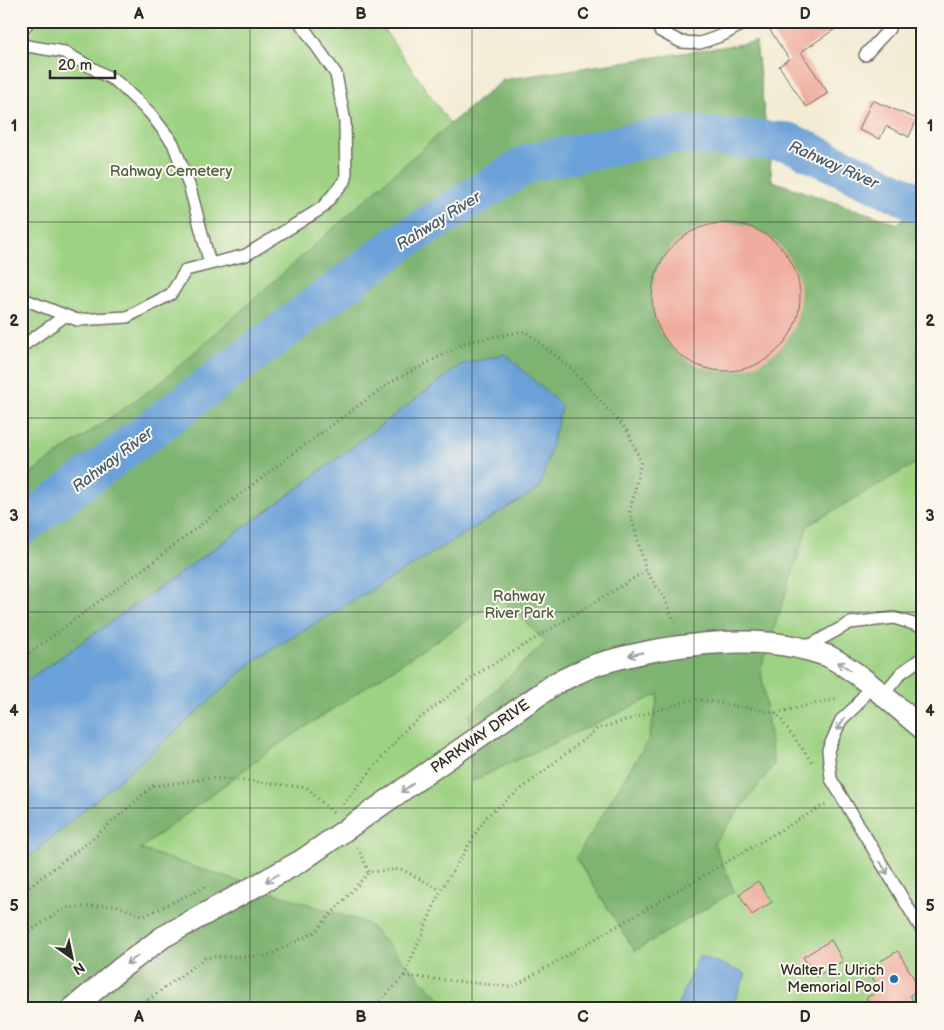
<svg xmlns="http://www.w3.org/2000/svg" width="944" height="1030" font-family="'Balsamiq Sans',sans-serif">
  <rect width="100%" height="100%" fill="#fbf7ec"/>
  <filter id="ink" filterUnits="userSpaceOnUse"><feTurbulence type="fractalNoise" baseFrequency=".02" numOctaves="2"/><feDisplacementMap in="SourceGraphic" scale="10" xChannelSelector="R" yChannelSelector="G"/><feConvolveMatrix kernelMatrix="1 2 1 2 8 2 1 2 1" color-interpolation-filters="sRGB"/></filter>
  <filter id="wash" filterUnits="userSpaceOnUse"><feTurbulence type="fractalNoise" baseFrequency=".0096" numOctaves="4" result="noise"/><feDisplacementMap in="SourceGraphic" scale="20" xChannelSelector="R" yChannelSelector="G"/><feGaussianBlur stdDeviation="1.12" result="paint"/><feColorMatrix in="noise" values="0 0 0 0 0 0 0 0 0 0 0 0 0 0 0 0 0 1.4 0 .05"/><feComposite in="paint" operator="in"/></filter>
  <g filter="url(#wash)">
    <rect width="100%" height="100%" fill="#f3ebd4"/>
    <path fill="#9ed283" stroke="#647e57" d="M21 21H378L450 124 503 80 756 42 772 181 898 224 923 190V1009H21Z"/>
    <path fill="#7eb471" stroke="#54704e" d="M756 42 772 181 898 224 923 190V459L808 525 761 669 774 765 714 843 734 891 635 951 576 858 648 740 659 694 472 781 470 714 546 642 501 598 269 751 140 849 367 923 450 1009H21V864L175 732 255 660 540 488 462 364 266 512 57 660 21 684V480L160 383 450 124 503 80Z"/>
    <path fill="#6aa1d8" stroke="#4a6682" d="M505 354 562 406 540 488 255 660 175 732 21 864V684L57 660 266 512 462 364Z
      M699 955 746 974 731 1009H676Z"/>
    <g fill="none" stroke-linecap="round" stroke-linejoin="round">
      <path stroke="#6aa1d8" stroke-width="39" d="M21 527 401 242 529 163 672 134 789 142 923 205"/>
    </g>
    <g id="blocks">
      <path fill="#efac9e" d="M771 21H847L801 52 828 93 806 107 779 66 789 59 766 24Z
        M872 100 917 119 909 137 886 126 880 139 859 130Z
        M652 297a74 74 0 1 1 148 0a74 74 0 1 1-148 0Z
        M758 881 772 902 752 915 739 894Z
        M831 940 843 961 816 977 803 957Z
        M898 951 920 989 910 995 917 1009H872L866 998 880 990 867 969Z"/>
    </g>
  </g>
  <g filter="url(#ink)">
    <use href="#blocks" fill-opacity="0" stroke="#716e66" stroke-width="1"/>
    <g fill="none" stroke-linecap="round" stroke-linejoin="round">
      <g stroke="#716e66" stroke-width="14">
        <path id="lane" d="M655 21 660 31 681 42 700 43 723 35 739 26 743 21
          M21 32 29 21
          M21 45 64 52 117 82 150 113 173 143 190 188 210 264
          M865 55 889 29V21
          M21 298 77 320 127 317 171 294 186 270 246 255 322 208 346 179 345 122 336 74 299 21
          M21 347 65 316
          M805 648 850 623 894 618 923 627
          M870 686 856 706 841 720 828 750 831 779 923 932
          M883 695 901 673 923 657"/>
      </g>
      <g stroke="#716e66" stroke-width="24">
        <path id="street" d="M72 1009 120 969 163 937 301 861 556 683C570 677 584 669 598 664 659 646 747 633 808 650 815 652 824 654 830 657 864 676 893 704 923 729"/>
      </g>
      <path stroke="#716e66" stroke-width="3" stroke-dasharray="1 4" stroke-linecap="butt" d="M21 659 150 564 295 452 391 382 467 342 525 331 572 369 628 432 641 462 630 512 646 571 665 599 676 626
        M776 713 839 698
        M343 804 407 728 480 672 646 571
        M358 848 369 872
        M21 893 90 841 153 786 212 778 269 783 307 788 333 813
        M21 937 65 908 115 905 144 916 207 886
        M404 976 513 987 822 806 828 805
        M136 1009 206 957 267 956 315 932 369 872 401 869 441 890
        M373 1009 404 976 441 890 486 817 597 729 695 699 776 713 812 762"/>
      <use href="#lane" stroke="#fff" stroke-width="11"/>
      <use href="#street" stroke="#fff" stroke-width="21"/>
    </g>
    <defs><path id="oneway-shaft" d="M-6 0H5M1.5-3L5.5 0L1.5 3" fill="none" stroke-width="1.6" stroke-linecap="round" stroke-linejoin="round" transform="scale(1.25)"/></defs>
    <g stroke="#a0a0a0">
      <use href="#oneway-shaft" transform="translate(636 654) rotate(167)"/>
      <use href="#oneway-shaft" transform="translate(844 666) rotate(-146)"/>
      <use href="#oneway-shaft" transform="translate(841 724) rotate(120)"/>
      <use href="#oneway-shaft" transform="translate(407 788) rotate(144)"/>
      <use href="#oneway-shaft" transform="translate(884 868) rotate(59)"/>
      <use href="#oneway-shaft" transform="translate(272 878) rotate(150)"/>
      <use href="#oneway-shaft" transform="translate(132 960) rotate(144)"/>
    </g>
  </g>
  <path fill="none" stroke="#2b2b2b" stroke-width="1" stroke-opacity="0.55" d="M250 21V1009M472 21V1009M694 21V1009M21 222H923M21 418H923M21 612H923M21 808H923"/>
  <circle fill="#1f6fb2" stroke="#fbf7ec" stroke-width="2" cx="894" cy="979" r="5"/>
  <g text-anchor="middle" stroke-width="4" stroke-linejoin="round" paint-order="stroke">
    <g font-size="15" fill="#4e5d45" stroke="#fbf7ec">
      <text x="171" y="176">Rahway Cemetery</text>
      <text x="519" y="601">Rahway<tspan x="519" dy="17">River Park</tspan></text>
    </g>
    <g font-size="15" fill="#2b2b2b" stroke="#fbf7ec">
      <text transform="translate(480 736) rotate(-35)" y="5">PARKWAY DRIVE</text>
    </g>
    <g font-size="15" fill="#2b2b2b" stroke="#fbf7ec" text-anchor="end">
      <text x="884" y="975">Walter E. Ulrich<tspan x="884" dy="17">Memorial Pool</tspan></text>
    </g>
    <g font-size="16" font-style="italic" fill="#445a70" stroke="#fbf7ec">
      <text transform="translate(834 164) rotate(24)" y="6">Rahway River</text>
      <text transform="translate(438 220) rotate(-32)" y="6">Rahway River</text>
      <text transform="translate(112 459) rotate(-37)" y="6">Rahway River</text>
    </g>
  </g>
  <rect width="944" height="1030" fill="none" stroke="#fbf7ec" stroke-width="55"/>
  <g transform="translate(72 958) rotate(147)" stroke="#fbf7ec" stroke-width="4" paint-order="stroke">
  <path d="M0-4L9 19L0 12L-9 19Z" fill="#2b2b2b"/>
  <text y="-8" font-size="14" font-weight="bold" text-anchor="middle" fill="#2b2b2b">N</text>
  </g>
  <path d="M50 70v8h65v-8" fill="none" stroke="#2b2b2b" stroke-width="2.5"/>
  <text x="58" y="70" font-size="15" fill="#2b2b2b" stroke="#fbf7ec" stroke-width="4" paint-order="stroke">20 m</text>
  <rect x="28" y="28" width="888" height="974" fill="none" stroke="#2b2b2b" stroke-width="2"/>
  <g font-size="16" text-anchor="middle" font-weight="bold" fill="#2b2b2b">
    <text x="139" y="19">A</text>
    <text x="361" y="19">B</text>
    <text x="583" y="19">C</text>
    <text x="805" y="19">D</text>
    <text x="14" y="131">1</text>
    <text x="930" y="131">1</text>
    <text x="14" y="326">2</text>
    <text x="930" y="326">2</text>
    <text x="14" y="521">3</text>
    <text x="930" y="521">3</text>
    <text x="14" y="716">4</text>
    <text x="930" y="716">4</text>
    <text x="14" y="911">5</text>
    <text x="930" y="911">5</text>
    <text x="139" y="1022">A</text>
    <text x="361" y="1022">B</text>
    <text x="583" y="1022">C</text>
    <text x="805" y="1022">D</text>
  </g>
</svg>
